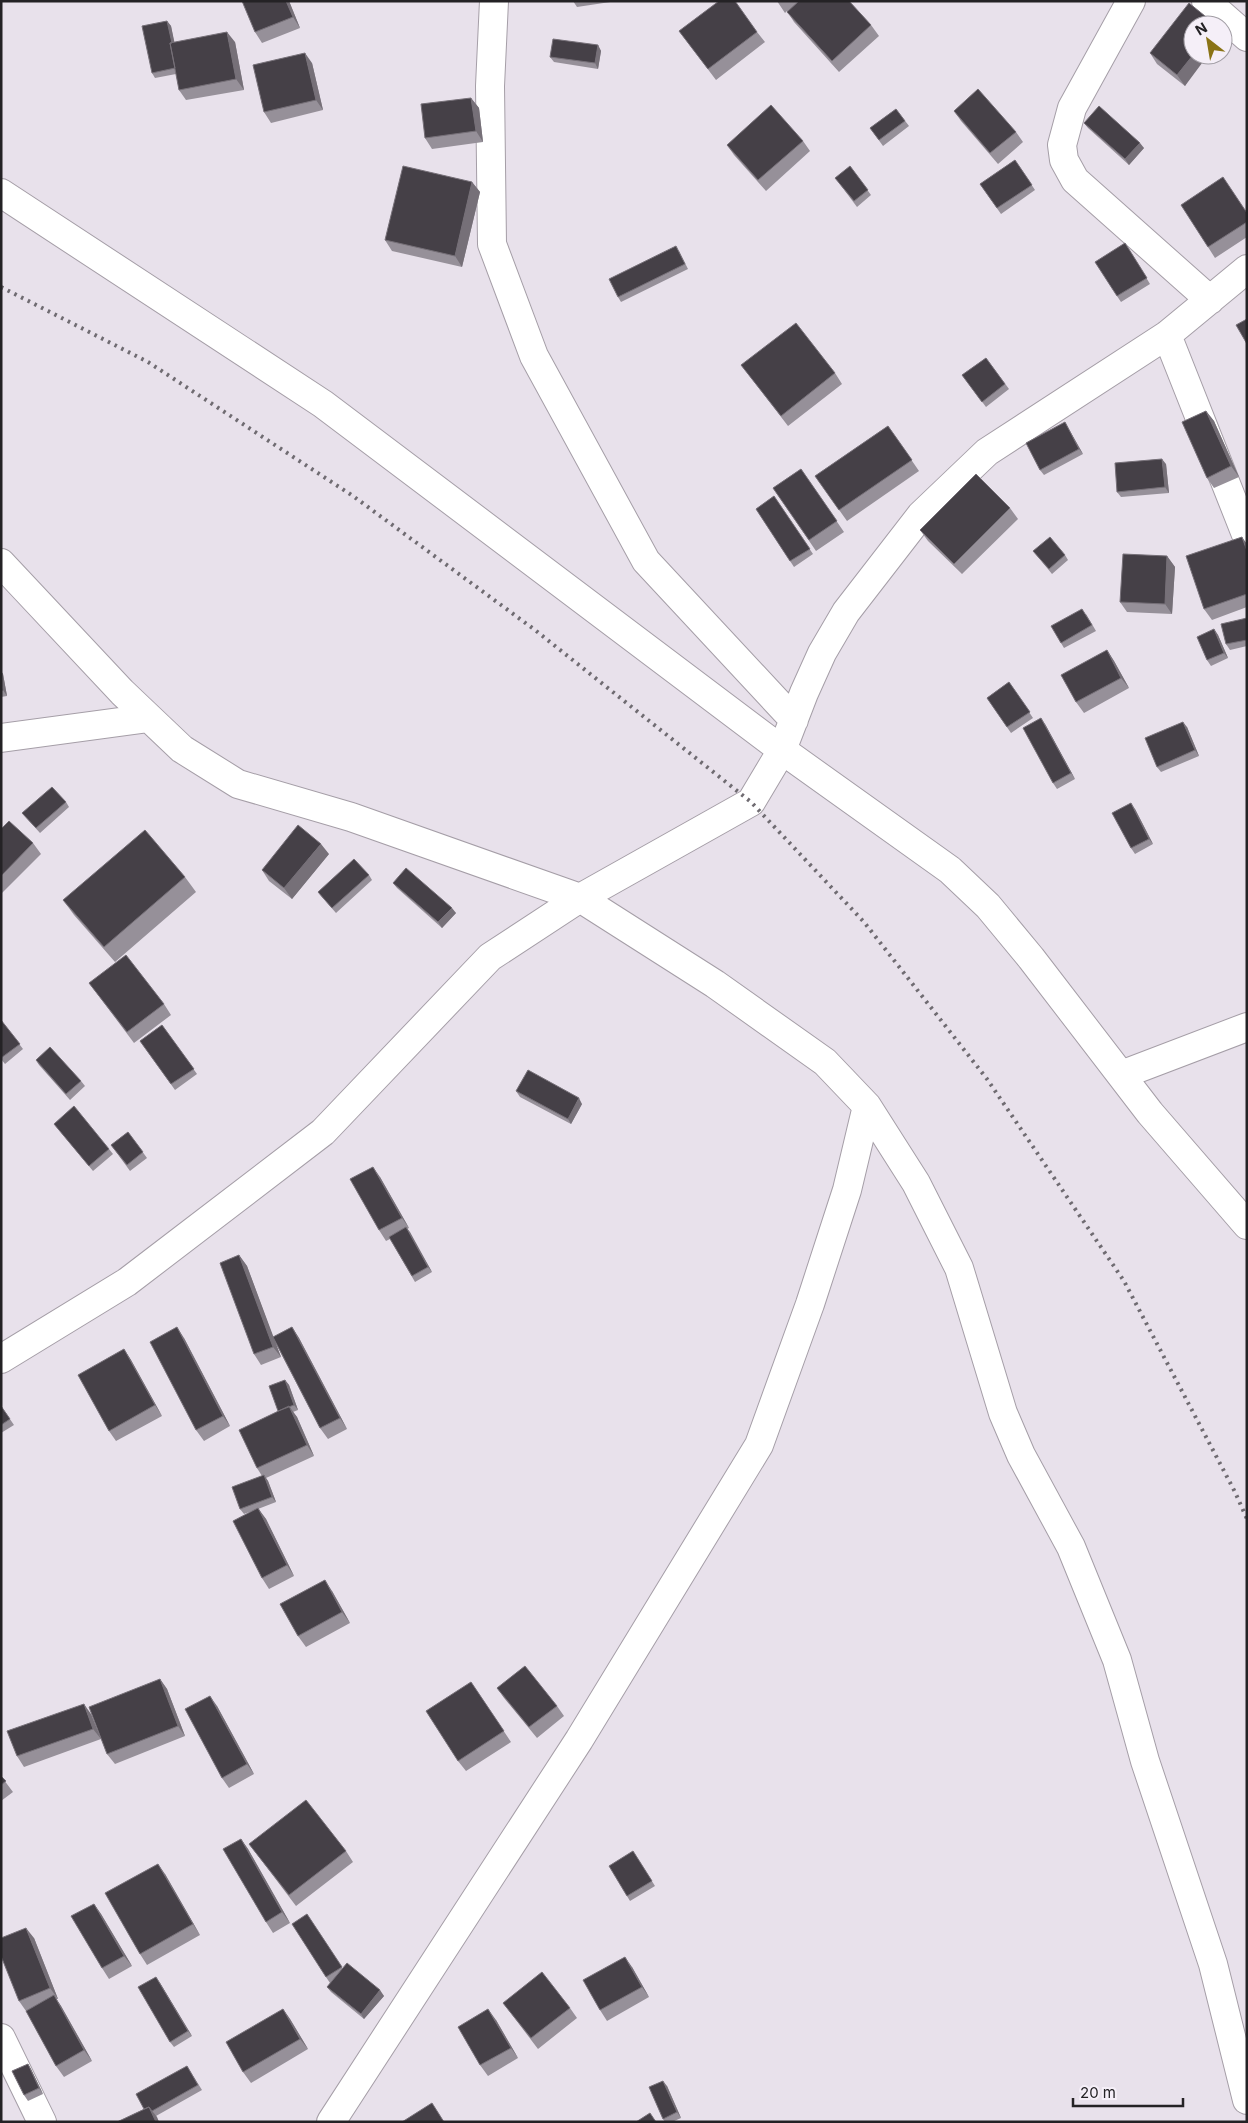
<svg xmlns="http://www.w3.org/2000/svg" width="1248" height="2123" font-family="Inter,sans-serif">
  <rect width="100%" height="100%" fill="#e8e1eb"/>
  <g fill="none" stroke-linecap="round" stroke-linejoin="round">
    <g stroke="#a59ea7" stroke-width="30">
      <path id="street" d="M494 1 490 86 492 244 534 356 646 561 794 720
        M1131 1 1072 108 1062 145 1064 160 1075 180 1210 300
        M1206 1 1247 37
        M1 193 323 404 782 750 950 870 988 906 1031 958 1150 1113 1247 1225
        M1167 335 1247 537
        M1 563 122 692 182 749 238 784 351 817 580 898 715 984 825 1062 867 1106 916 1183 959 1268 1003 1413 1021 1455 1071 1547 1117 1660 1145 1761 1213 1964 1247 2100
        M1 738 149 718
        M1121 1075 1247 1027
        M1 1359 127 1282 323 1132 490 957 580 898 751 802 782 750 804 693 822 653 846 612 921 515 987 452 1167 335 1247 269
        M1 2038 42 2122
        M331 2122 579 1740 759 1445 810 1304 847 1190 867 1106"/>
    </g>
    <use href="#street" stroke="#fff" stroke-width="28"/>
    <path stroke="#6f6b71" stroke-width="4" stroke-dasharray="2.5 5" stroke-linecap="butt" d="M1 287 148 362 353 496 535 630 751 802 864 922 987 1079 1124 1281 1235 1492 1247 1519"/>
  </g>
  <path fill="#969099" d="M289 1 300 28 262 43 255 32Z
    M573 1H617L577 7Z
    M777 1H849L871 25 879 36 839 72 794 22 787 11 785 13Z
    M167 21 171 26 174 42H235L244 90 186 100 179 90 176 74 155 78 152 73Z
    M1216 25 1185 86 1157 64 1150 53Z
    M679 31 757 32 765 42 716 80Z
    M598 45 601 51 598 69 554 62 550 57Z
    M312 63 323 110 271 123 264 112Z
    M471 98 479 108 483 142 432 149 425 138Z
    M896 109 909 126 883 146 870 128Z
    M954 111 1016 132 1023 142 998 164 961 121Z
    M1084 123 1144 148 1129 165 1088 128Z
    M803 141 810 151 766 191 734 155 727 145Z
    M1015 160 1035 190 1001 214 980 184Z
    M850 166 871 195 857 207 839 183Z
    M472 182 480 192 462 267 392 251 385 240Z
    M1247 213V237L1215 258 1208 247Z
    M1129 249 1150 284 1121 302 1117 296Z
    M679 251 688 269 621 302 618 297Z
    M986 358 1009 389 986 407 962 375Z
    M741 365 835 373 842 384 788 426Z
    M1206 411 1214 421 1239 477 1214 488 1207 478Z
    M1065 422 1083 454 1044 475 1040 470Z
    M888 426 919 471 847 521 815 476Z
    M1166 464 1169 493 1121 497 1117 492Z
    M801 469 844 532 816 551 773 488Z
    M774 496 813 554 794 567 756 509Z
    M1010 508 1018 519 962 574 928 541 920 530Z
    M1247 544V607L1212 620 1204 609Z
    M1033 551 1065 555 1068 560 1052 574Z
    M1167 556 1175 567 1172 614 1127 612 1120 602Z
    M1086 614 1096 631 1064 648 1061 643Z
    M1247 618V646L1230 650 1226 644Z
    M1214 629 1218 635 1228 658 1211 666 1207 660Z
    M1107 650 1114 661 1129 688 1084 713 1076 702Z
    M1 671 3 674 7 696 1 697Z
    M1009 682 1033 718 1011 733 987 698Z
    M1045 724 1075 779 1057 789 1053 783Z
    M1187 727 1199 756 1161 772 1157 767Z
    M66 802 69 807 40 833 22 813Z
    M1135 809 1153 844 1135 854 1131 848Z
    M1 829 33 843 41 854 1 894Z
    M329 854 292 899 269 881 262 870Z
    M369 875 372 880 336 913 322 897 318 892Z
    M185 877 196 892 115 962 74 915 63 900Z
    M393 883 456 913 442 928 397 888Z
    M89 983 164 1004 171 1015 134 1043Z
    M1 1020 23 1049 5 1064 1 1059Z
    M162 1025 197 1074 175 1090 140 1041Z
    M36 1060 81 1081 85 1086 70 1100 39 1065Z
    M516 1091 582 1104 571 1124 520 1097Z
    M54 1124 109 1149 113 1154 93 1171Z
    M128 1132 147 1158 130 1171 111 1145Z
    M380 1177 409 1228 407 1229 432 1272 415 1282 390 1239 386 1241 379 1230Z
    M239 1255 247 1266 273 1337 292 1327 299 1338 347 1429 328 1439 320 1428 275 1342 281 1357 261 1365 254 1354Z
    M184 1338 230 1426 204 1441 196 1430Z
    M124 1349 131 1360 162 1416 116 1441 109 1431Z
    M285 1380 289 1385 298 1410 293 1412 297 1417 314 1456 266 1478 268 1481 276 1502 258 1509 266 1519 294 1576 269 1589 262 1578 255 1510 244 1514 240 1509 262 1476 257 1468 278 1412V1411Z
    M1 1406 14 1425 1 1433Z
    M332 1591 350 1623 306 1647 298 1636Z
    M160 1679 167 1689 185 1736 115 1764 107 1754Z
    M471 1682 511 1742 466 1771 458 1761Z
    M497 1688 557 1706 564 1716 537 1738 504 1698Z
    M217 1706 254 1774 229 1788 222 1778Z
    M91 1714 101 1739 24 1767 17 1756Z
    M1 1776 13 1792 1 1801Z
    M241 1839 248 1849 290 1923 273 1933 266 1922Z
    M249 1844 346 1851 353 1862 296 1906Z
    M633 1851 655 1886 630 1901 627 1896Z
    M165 1874 200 1935 147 1965 140 1954Z
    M94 1904 101 1914 132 1966 109 1979 102 1968Z
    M307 1914 342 1968 384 1996 364 2019 331 1992 327 1987 330 1983 326 1977Z
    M34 1938 58 1999H56L61 2006 92 2061 64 2077 56 2066 26 2011 19 2001Z
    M632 1967 649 1997 607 2021 600 2010Z
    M160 1983 192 2036 174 2047 170 2042Z
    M503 2003 570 2008 577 2018 538 2049Z
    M283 2009 290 2019 308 2049 251 2083 243 2072Z
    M496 2020 518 2058 488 2076 480 2065Z
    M28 2064 31 2069 43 2094 28 2101 24 2095Z
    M187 2066 202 2090 156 2116 159 2122H117L144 2109Z
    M667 2086 681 2118 672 2122H665L663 2119Z"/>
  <path fill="#767078" d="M286 1H289L300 28 293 17Z
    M167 21 171 26 181 73 177 67Z
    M227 32 235 42 244 90 236 79Z
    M598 45 601 51 598 69 595 63Z
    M305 53 312 63 323 110 316 100Z
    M1193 55H1208L1185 86 1177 75Z
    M471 98 479 108 483 142 476 131Z
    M1140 143 1144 148 1129 165 1125 159Z
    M472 182 480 192 462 267 455 256Z
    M1206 411 1214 421 1239 477 1231 466Z
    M1065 422 1068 428 1083 454 1079 449Z
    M1162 459 1166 464 1169 493 1165 487Z
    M1242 537 1247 544V551Z
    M1167 556 1175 567 1172 614 1165 604Z
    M1214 629 1218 635 1228 658 1224 653Z
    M1107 650 1114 661 1129 688 1121 678Z
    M1 671 3 674 7 696 3 690 1 680Z
    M1041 718 1045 724 1075 779 1071 773Z
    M1183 722 1187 727 1199 756 1195 750Z
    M1131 803 1135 809 1153 844 1149 839Z
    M321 844 329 854 292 899 284 888Z
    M452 908 456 913 442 928 438 922Z
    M579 1098 582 1104 571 1124 568 1119Z
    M373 1167 380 1177 409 1228 402 1218Z
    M406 1227 410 1232 432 1272 428 1267Z
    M239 1255 247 1266 281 1357 273 1347Z
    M177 1327 184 1338 230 1426 223 1416Z
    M292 1327 299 1338 347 1429 340 1418Z
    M124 1349 131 1360 162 1416 155 1405Z
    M285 1380 289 1385 298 1410 294 1405Z
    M289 1406 297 1417 314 1456 307 1445Z
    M264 1475 268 1481 276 1502 272 1497Z
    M258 1508 266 1519 294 1576 287 1565Z
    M325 1580 332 1591 350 1623 342 1612Z
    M160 1679 167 1689 185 1736 178 1726Z
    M210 1696 217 1706 254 1774 247 1764Z
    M84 1704 91 1714 101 1739 93 1729Z
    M241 1839 248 1849 290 1923 282 1912Z
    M158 1864 165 1874 200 1935 193 1924Z
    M94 1904 101 1914 132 1966 124 1956Z
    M26 1928 34 1938 58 1999 50 1988Z
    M625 1957 632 1967 649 1997 642 1987Z
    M156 1977 160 1983 192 2036 188 2031Z
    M380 1990 384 1996 364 2019 361 2014Z
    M54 1995 61 2006 92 2061 84 2050Z
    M283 2009 290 2019 308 2049 300 2039Z
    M488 2009 496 2020 518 2058 511 2048Z
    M28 2064 31 2069 43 2094 39 2088Z
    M663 2081 667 2086 681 2118 677 2112Z
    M149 2107 157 2117 159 2122H156Z"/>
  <path fill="#454047" stroke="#767078" d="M242 1H286L293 17 255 32Z
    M719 1H735L757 32 708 69 679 31Z
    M799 1H849L871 25 832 61 787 12Z
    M1189 3 1216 25H1193V55L1177 75 1150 53Z
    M167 21 172 43H170L175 68 152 73 142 26Z
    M227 32 236 79 179 90 170 43Z
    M553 39 598 45 595 63 550 57Z
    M305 53 316 100 264 112 253 65Z
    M978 89 1016 132 990 153 954 111Z
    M471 98 476 131 425 138 421 104Z
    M771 105 803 141 758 180 727 145Z
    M1099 106 1140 143 1125 159 1084 123Z
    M896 109 905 121 879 140 870 128Z
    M1015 160 1032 185 997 208 980 184Z
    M403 166 472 182 455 256 385 240Z
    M850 166 868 190 854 201 835 178Z
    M1223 177 1247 213V222L1208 247 1181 205Z
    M1125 243 1147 278 1117 296 1095 262Z
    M676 246 685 264 618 297 609 279Z
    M1247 319V344L1236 325Z
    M796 323 835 373 781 416 741 365Z
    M986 358 1005 384 982 402 962 375Z
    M1206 411 1231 466 1207 478 1182 422Z
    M1065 422 1079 449 1040 470 1026 443Z
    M888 426 912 460 839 510 815 476Z
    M1162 459 1165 487 1117 492 1115 463Z
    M801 469 837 521 809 540 773 488Z
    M976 474 1010 508 954 564 920 530Z
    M774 496 810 549 790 561 756 509Z
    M1050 537 1065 555 1049 569 1033 551Z
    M1242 537 1247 551V594L1204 609 1186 556Z
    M1123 554 1167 556 1165 604 1120 602Z
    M1082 609 1092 625 1061 643 1051 626Z
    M1247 618V640L1226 644 1221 624Z
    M1214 629 1224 653 1207 660 1197 637Z
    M1107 650 1121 678 1076 702 1061 675Z
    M1 680 3 690 1 691Z
    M1009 682 1030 712 1007 727 987 698Z
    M1041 718 1071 773 1053 783 1023 728Z
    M1183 722 1195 750 1157 767 1145 738Z
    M52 787 66 802 36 828 22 813Z
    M1131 803 1149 839 1131 848 1112 813Z
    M9 821 33 843 1 876V829Z
    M298 825 321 844 284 888 262 870Z
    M145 830 185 877 104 947 63 900Z
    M354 859 369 875 332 908 318 892Z
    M406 868 452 908 438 922 393 883Z
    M126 955 164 1004 127 1032 89 983Z
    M1 1020 20 1044 1 1058Z
    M162 1025 194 1069 171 1084 140 1041Z
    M50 1047 81 1081 66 1094 36 1060Z
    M528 1070 579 1098 568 1119 516 1091Z
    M74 1106 109 1149 89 1166 54 1124Z
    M128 1132 143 1152 127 1165 111 1145Z
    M373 1167 402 1218 379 1230 350 1179Z
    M406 1227 428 1267 412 1276 389 1237Z
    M239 1255 273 1347 254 1354 220 1263Z
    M177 1327 223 1416 196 1430 150 1342Z
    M292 1327 340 1418 320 1428 273 1337Z
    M124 1349 155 1405 109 1431 78 1375Z
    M285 1380 294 1405 278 1411 269 1386Z
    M1 1406 10 1419 1 1425Z
    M289 1406 307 1445 257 1468 239 1430Z
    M264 1475 272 1497 240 1509 232 1487Z
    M258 1508 287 1565 262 1578 233 1521Z
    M325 1580 342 1612 298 1636 280 1604Z
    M525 1666 557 1706 529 1727 497 1688Z
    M160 1679 178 1726 107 1754 89 1707Z
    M471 1682 504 1731 458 1761 426 1711Z
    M210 1696 247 1764 222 1778 185 1709Z
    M84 1704 93 1729 17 1756 7 1731Z
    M1 1776 6 1781 1 1785Z
    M306 1800 346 1851 289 1895 249 1844Z
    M241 1839 282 1912 266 1922 223 1849Z
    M633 1851 652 1881 627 1896 609 1866Z
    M158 1864 193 1924 140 1954 105 1893Z
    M94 1904 124 1956 102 1968 71 1916Z
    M307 1914 342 1967 326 1977 292 1924Z
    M26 1928 50 1988 19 2001 1 1956V1938Z
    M625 1957 642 1987 600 2010 583 1980Z
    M347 1963 380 1990 361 2014 327 1987Z
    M542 1972 570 2008 531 2038 503 2003Z
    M156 1977 188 2031 170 2042 138 1987Z
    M54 1995 84 2050 56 2066 26 2011Z
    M283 2009 300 2039 243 2072 226 2042Z
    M488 2009 511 2048 480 2065 458 2027Z
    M28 2064 39 2088 24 2095 12 2071Z
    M187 2066 198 2085 152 2111 149 2107 144 2109 136 2094Z
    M663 2081 677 2112 663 2119 649 2087Z
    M432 2103 444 2122H402Z
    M149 2107 156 2122H117Z
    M650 2113 656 2122H636Z"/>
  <rect width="1248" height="2123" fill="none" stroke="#242225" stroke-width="5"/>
  <g transform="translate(1208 40) rotate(329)"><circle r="24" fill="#f5eff8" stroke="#a19da4"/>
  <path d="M0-4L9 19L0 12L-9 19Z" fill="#8a7316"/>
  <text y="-8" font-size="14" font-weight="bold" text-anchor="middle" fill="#242225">N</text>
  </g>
  <path d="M1073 2098v8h110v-8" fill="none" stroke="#242225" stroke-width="2.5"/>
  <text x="1080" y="2098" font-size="15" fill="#242225" stroke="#f5eff8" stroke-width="4" paint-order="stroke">20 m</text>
</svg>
